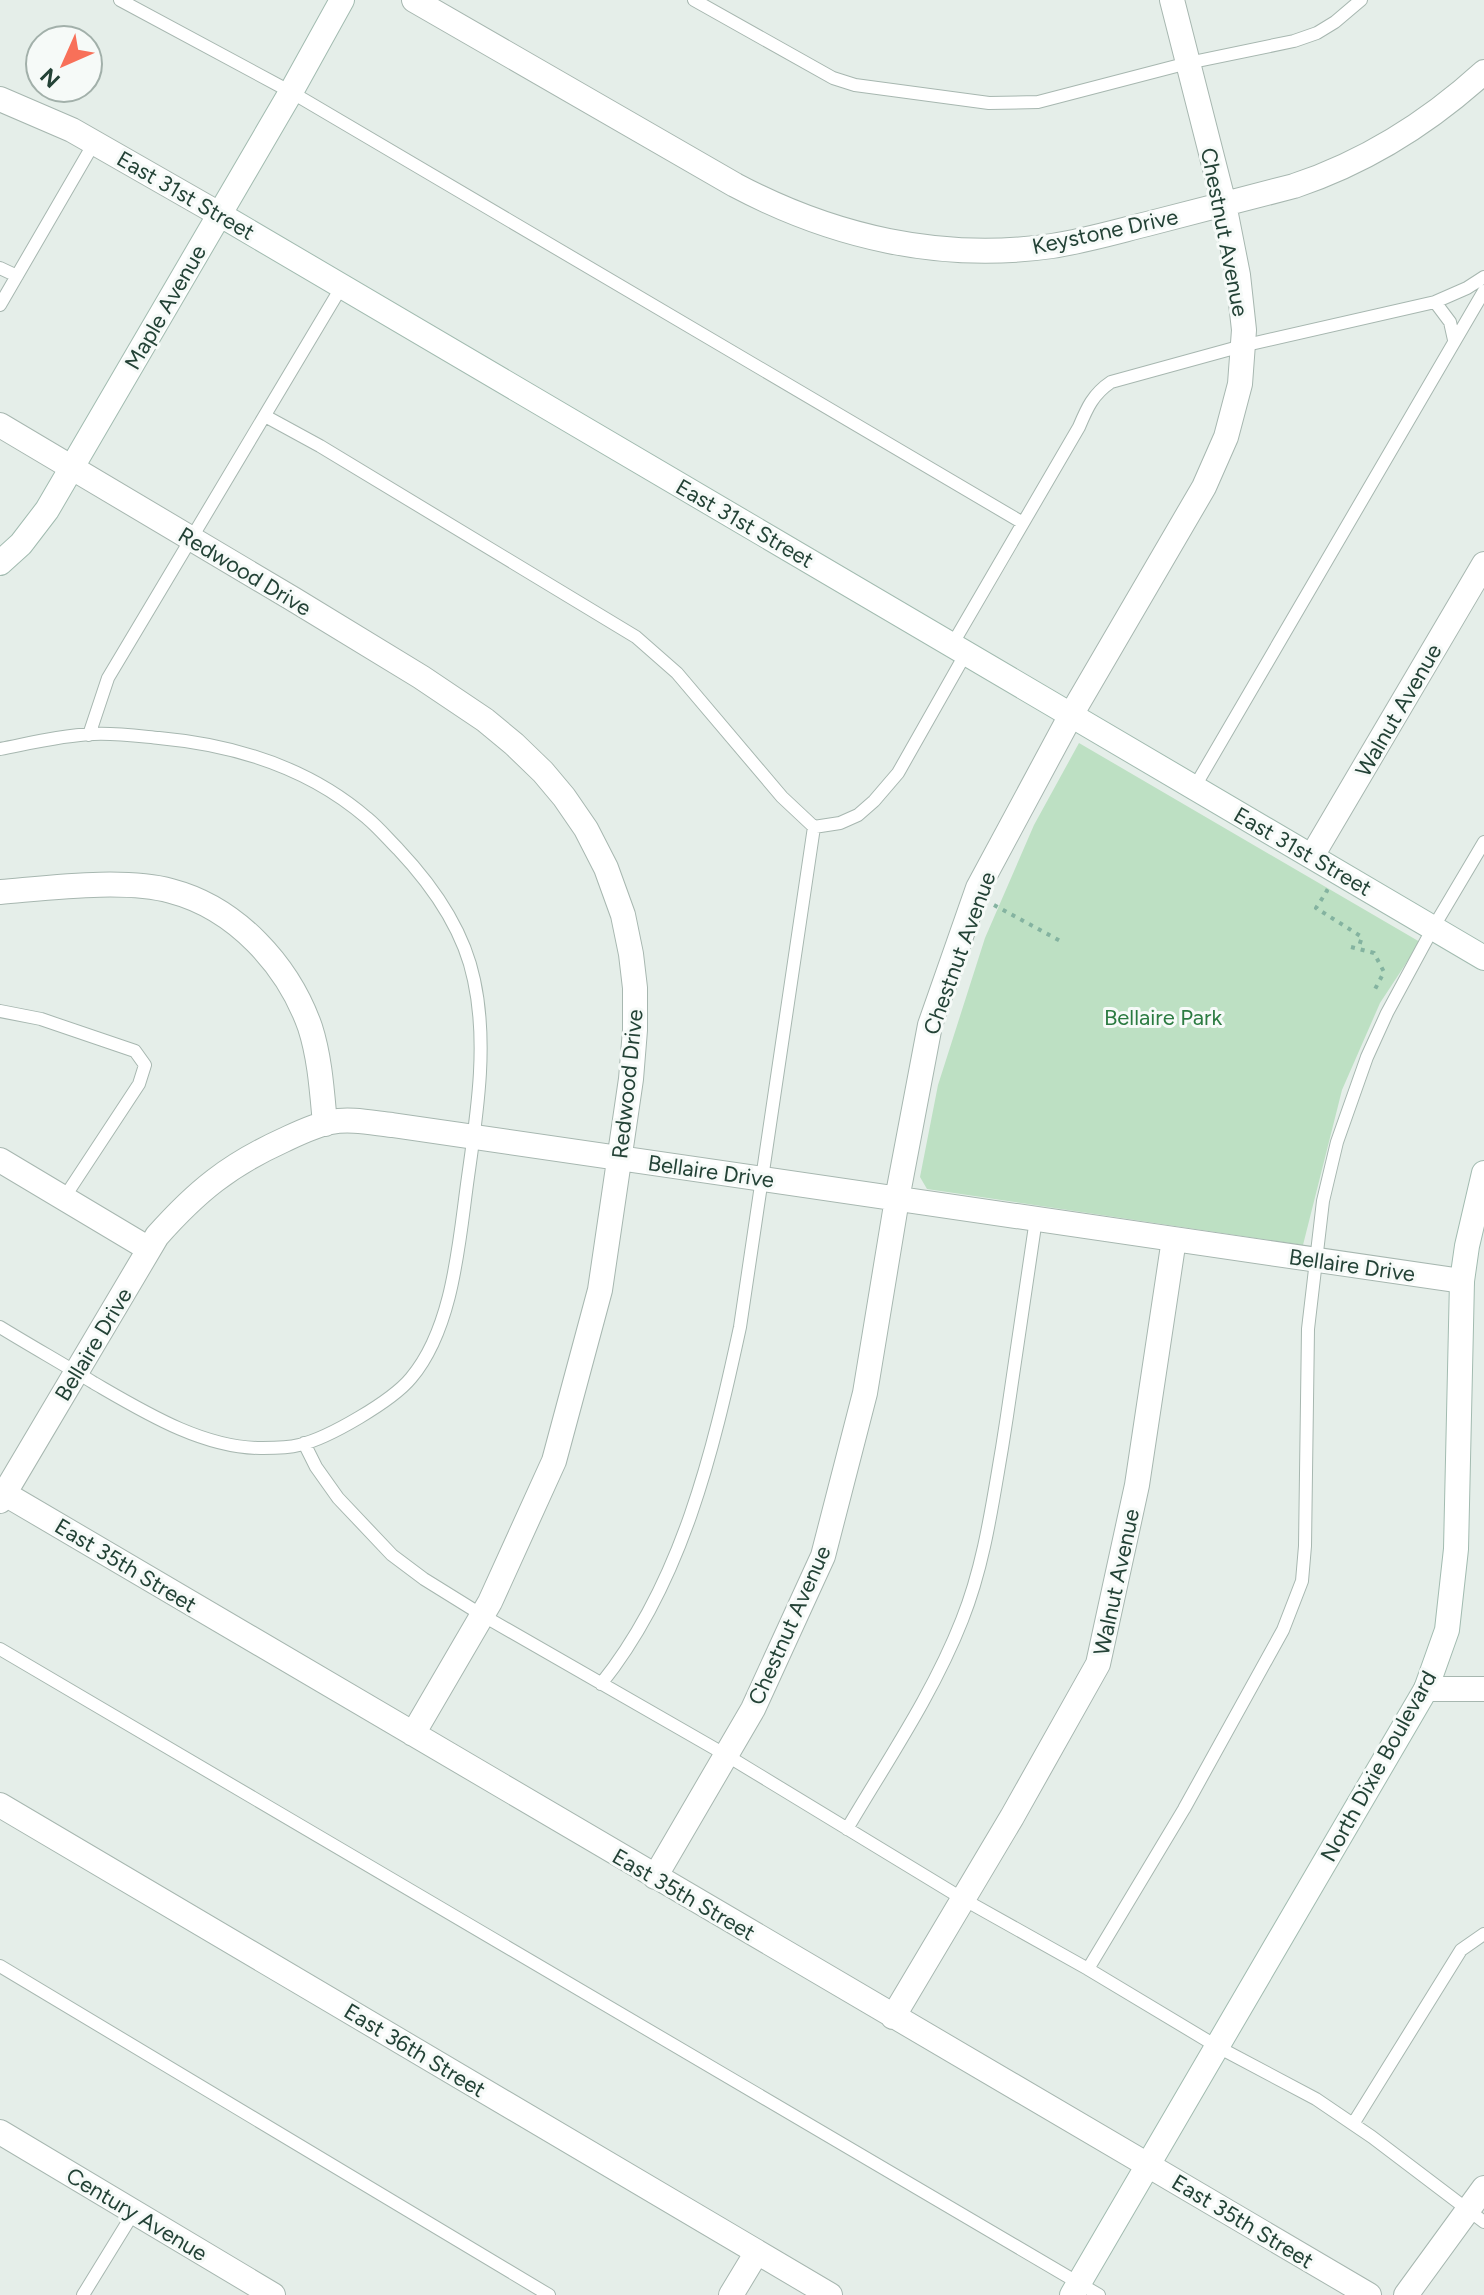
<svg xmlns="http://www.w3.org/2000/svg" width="1484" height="2295" font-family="Figtree,sans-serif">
  <rect width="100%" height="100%" fill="#e5eee9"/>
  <path fill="#bde0c3" d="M1079 743 1420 942 1380 1003 1342 1090 1303 1245 927 1189 920 1177 938 1085 985 938 1034 825Z"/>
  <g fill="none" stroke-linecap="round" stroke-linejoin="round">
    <g stroke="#a7b7b0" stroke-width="14">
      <path id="lane" d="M120 0 291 92 1023 523
        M694 0 833 78 855 85 989 103 1038 102 1188 63 1294 41 1317 33 1335 22 1361 0
        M0 268 17 276
        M1435 302 1450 322 1454 340
        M0 305 94 143
        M265 416 320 446 636 637 677 673 782 797 814 827 840 823 858 815 874 801 898 773 966 653
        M952 645 1079 427C1087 408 1093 394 1111 382L1242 346 1435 302 1467 288 1484 277
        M89 735 108 678 342 286
        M0 749C31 743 63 735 94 734 115 733 138 736 159 738 236 745 308 767 367 818 378 827 388 839 398 849 432 885 464 931 474 980 488 1044 477 1113 468 1177 459 1240 454 1327 411 1378 392 1401 329 1438 299 1445 288 1448 274 1448 263 1448 204 1449 144 1412 94 1383 63 1364 31 1346 0 1327
        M1194 788 1484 291
        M0 1011 41 1019 135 1051 145 1065 139 1084 64 1198
        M304 1443 316 1467 338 1498 392 1555 424 1579 482 1615 726 1755 963 1899 1088 1969 1218 2047 1316 2099 1372 2137 1484 2222
        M0 1649 1099 2295
        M601 1684C682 1583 713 1452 740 1327L814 827
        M847 1829C887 1761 933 1694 962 1620 984 1565 992 1506 1002 1448 1014 1372 1025 1296 1036 1219
        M0 1966 549 2295
        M1088 1969 1184 1809 1283 1630 1302 1581 1305 1546 1308 1329 1323 1201 1337 1142 1367 1057 1387 1013 1433 928 1484 842
        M1353 2124 1461 1950 1484 1934
        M83 2295 134 2212"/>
    </g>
    <g stroke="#a7b7b0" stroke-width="26">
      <path id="street" d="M414 0 735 185C833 237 941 262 1052 246 1084 241 1115 232 1147 224 1196 211 1245 199 1294 186 1366 162 1428 123 1484 72
        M0 99 72 130 219 214
        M0 425 293 599 421 677 485 720 514 744 543 772 564 797 586 829 606 868 623 915 631 954 635 988V1030L631 1079 600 1290 554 1461 490 1602 413 1734
        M1312 856 1484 564
        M0 892C49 888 124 878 171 891 236 908 288 965 310 1027 320 1058 322 1092 325 1124
        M0 1160 149 1249
        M0 1491 1369 2295
        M0 1501 157 1236C197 1191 229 1165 284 1140 299 1133 315 1125 331 1122 350 1118 373 1123 392 1125L1462 1281
        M1426 1689H1484
        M0 1805 830 2295
        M655 1877 753 1709 823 1556 865 1393 897 1199 930 1025 978 888 1071 715 1204 487 1226 437 1240 384 1244 330 1238 275 1224 204 1172 0
        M893 2017 1012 1817 1098 1664 1137 1485 1174 1239
        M0 2132 273 2295
        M731 2295 757 2252
        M1406 2295 1484 2188"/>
    </g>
    <g stroke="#a2bbb0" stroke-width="26">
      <path id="secondary" d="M219 214 1484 958
        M0 563 21 544 47 510 291 92 342 0
        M1072 2295 1426 1689 1447 1630 1456 1549 1462 1281 1467 1246 1484 1173"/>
    </g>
    <path stroke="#84b3a0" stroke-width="4" stroke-dasharray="4 6" stroke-linecap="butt" d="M1325 890 1327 891 1316 908 1362 937 1358 949
      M994 905 1064 943
      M1351 947 1374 953 1384 972 1374 991"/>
    <use href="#lane" stroke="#fff" stroke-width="12"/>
    <use href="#street" stroke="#fff" stroke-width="24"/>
    <use href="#secondary" stroke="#fff" stroke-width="24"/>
  </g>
  <g text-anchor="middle" stroke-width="6" stroke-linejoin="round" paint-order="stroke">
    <g font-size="22" fill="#234236" stroke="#f6faf8">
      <text transform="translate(186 195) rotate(30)" y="8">East 31st Street</text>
      <text transform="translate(1105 231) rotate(-12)" y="8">Keystone Drive</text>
      <text transform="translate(1225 232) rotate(79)" y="8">Chestnut Avenue</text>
      <text transform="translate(165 307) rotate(-60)" y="8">Maple Avenue</text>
      <text transform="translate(745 523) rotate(30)" y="8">East 31st Street</text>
      <text transform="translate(245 571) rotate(31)" y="8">Redwood Drive</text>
      <text transform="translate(1398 710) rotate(-60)" y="8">Walnut Avenue</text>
      <text transform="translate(1303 851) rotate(30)" y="8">East 31st Street</text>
      <text transform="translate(959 953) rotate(-70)" y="8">Chestnut Avenue</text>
      <text transform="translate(627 1084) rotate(-84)" y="8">Redwood Drive</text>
      <text transform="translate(711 1171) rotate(8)" y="8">Bellaire Drive</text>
      <text transform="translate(1352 1265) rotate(8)" y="8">Bellaire Drive</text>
      <text transform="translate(93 1344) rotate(-59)" y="8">Bellaire Drive</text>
      <text transform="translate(126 1565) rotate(31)" y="8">East 35th Street</text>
      <text transform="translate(1116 1582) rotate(-78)" y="8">Walnut Avenue</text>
      <text transform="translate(789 1625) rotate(-66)" y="8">Chestnut Avenue</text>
      <text transform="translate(1378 1766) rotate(-61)" y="8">North Dixie Boulevard</text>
      <text transform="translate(684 1894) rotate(30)" y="8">East 35th Street</text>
      <text transform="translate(415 2050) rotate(31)" y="8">East 36th Street</text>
      <text transform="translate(137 2214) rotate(31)" y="8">Century Avenue</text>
      <text transform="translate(1243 2221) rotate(31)" y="8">East 35th Street</text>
    </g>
    <g font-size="22" fill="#2b7b41" stroke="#f6faf8">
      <text x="1163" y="1025">Bellaire Park</text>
    </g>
  </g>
  <g transform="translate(64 64) rotate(225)"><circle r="38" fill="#f6faf8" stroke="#a2b0aa" stroke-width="2"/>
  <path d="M0-6L14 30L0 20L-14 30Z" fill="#f87059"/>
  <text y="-12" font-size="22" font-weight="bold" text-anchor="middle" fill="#234236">N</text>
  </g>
</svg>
